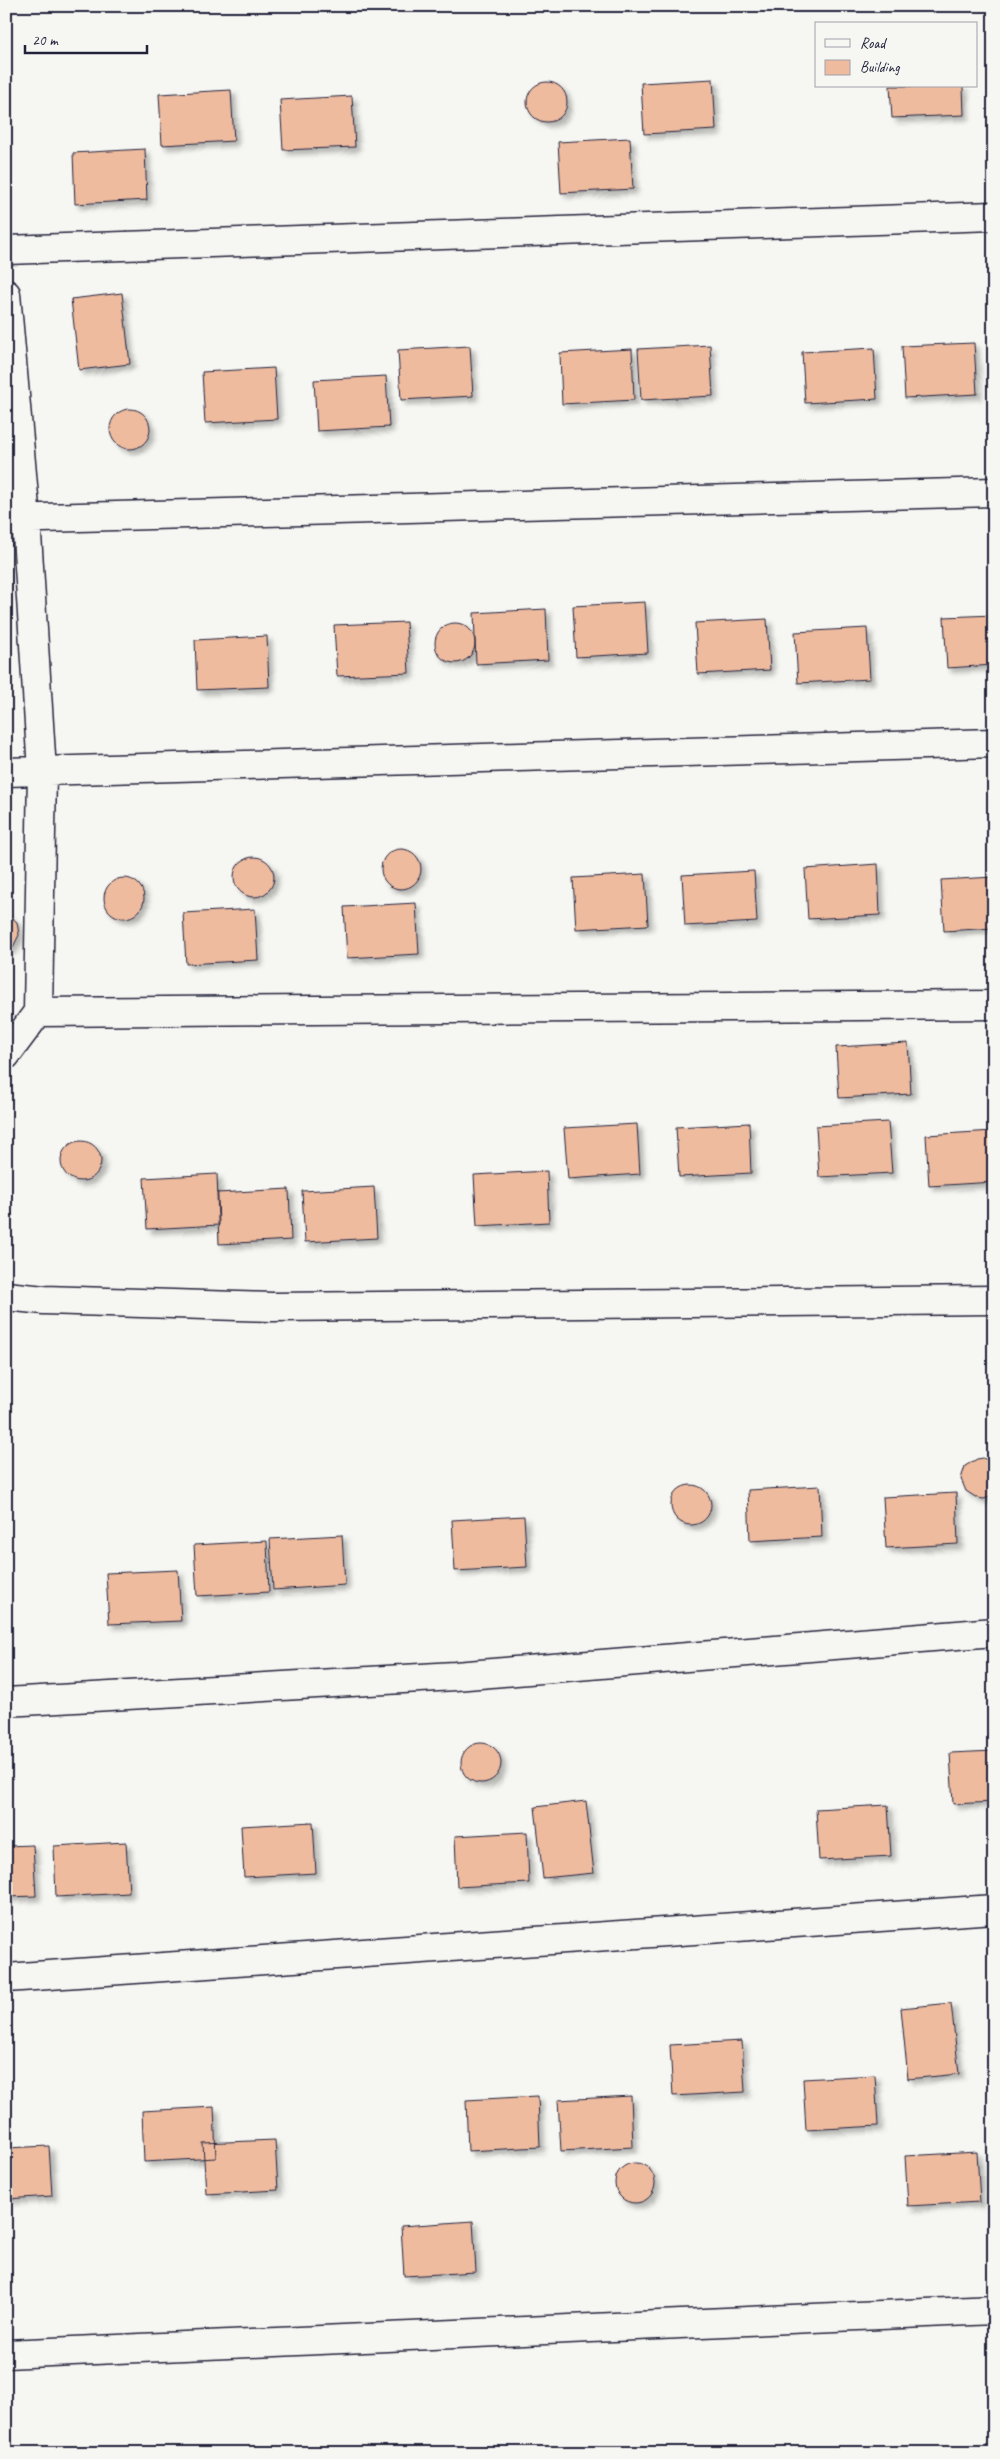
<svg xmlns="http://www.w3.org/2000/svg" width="1000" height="2459" font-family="Caveat,sans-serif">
  <defs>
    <filter id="shadow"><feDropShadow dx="4.5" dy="4.5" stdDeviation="2.5" flood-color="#0004"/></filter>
  </defs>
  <rect width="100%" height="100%" fill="#f6f6f2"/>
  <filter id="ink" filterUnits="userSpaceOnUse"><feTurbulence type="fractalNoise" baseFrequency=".02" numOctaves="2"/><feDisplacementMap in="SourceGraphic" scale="10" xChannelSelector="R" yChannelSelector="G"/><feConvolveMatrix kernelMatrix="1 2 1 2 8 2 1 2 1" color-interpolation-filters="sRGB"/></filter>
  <g filter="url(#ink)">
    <path fill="#eebb9f" stroke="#22223b" filter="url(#shadow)" d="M713 79 716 130 644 134 641 83Z
      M527 102a20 20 0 1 1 40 0a20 20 0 1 1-40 0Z
      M890 86H963L964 115 892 118Z
      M231 90 234 141 162 145 159 94Z
      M352 96 355 147 283 150 280 100Z
      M630 138 633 189 561 193 558 142Z
      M145 149 147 200 75 204 73 153Z
      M122 293 130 364 79 370 71 299Z
      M974 343 977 394 905 398 902 346Z
      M710 345 713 396 641 400 638 349Z
      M470 346 473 396 401 400 398 350Z
      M874 348 877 399 805 403 802 352Z
      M632 349 634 400 562 404 560 353Z
      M274 368 277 419 205 423 202 372Z
      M386 376 389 427 317 431 314 380Z
      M110 429a20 20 0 1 1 40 0a20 20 0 1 1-40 0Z
      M645 602 648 653 576 657 573 606Z
      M546 609 548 660 476 664 474 613Z
      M994 615V665L947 668 944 617Z
      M767 619 770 670 698 674 695 623Z
      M406 622 409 673 337 676 334 625Z
      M435 643a20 20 0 1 1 40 0a20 20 0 1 1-40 0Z
      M867 628 870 679 798 683 795 632Z
      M267 636 269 687 197 690 195 640Z
      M381 869a20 20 0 1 1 40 0a20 20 0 1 1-40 0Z
      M234 877a20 20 0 1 1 40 0a20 20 0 1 1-40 0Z
      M878 864 880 915 808 919 805 869Z
      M754 871 757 922 685 926 682 875Z
      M645 874 648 925 576 929 573 878Z
      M994 877V928L944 931 941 880Z
      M104 898a20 20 0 1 1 40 0a20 20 0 1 1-40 0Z
      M416 903 419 954 347 958 344 907Z
      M255 909 258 960 186 964 183 913Z
      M6 913 17 922 19 935 13 947 6 951Z
      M908 1043 911 1094 839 1098 836 1047Z
      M888 1122 892 1173 819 1177 816 1126Z
      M749 1123 751 1173 679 1177 676 1127Z
      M637 1124 640 1174 568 1179 564 1128Z
      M994 1131V1182L929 1186 926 1135Z
      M61 1161a20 20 0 1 1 40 0a20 20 0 1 1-40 0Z
      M547 1171 549 1222 477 1226 474 1175Z
      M217 1174 219 1225 147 1229 144 1178Z
      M374 1187 377 1238 305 1242 302 1191Z
      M289 1189 291 1240 219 1244 217 1193Z
      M983 1458 994 1463V1495L984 1499 977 1498 966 1491 961 1479 965 1466 977 1459Z
      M671 1505a20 20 0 1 1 40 0a20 20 0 1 1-40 0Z
      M820 1486 822 1537 750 1541 748 1490Z
      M956 1493 958 1544 886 1548 883 1497Z
      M524 1516 527 1567 455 1571 452 1520Z
      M342 1535 345 1585 273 1590 270 1539Z
      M267 1541 269 1592 197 1596 194 1545Z
      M178 1570 181 1621 109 1624 106 1573Z
      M461 1763a20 20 0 1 1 40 0a20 20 0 1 1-40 0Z
      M994 1751V1802L953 1804 950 1753Z
      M586 1801 594 1873 543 1878 535 1807Z
      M888 1805 891 1856 819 1860 816 1809Z
      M313 1822 316 1873 244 1877 241 1826Z
      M527 1832 529 1883 457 1887 455 1836Z
      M126 1842 129 1893 56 1897 54 1846Z
      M33 1845 36 1896 6 1897V1846Z
      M951 2003 959 2074 908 2079 901 2008Z
      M742 2041 745 2092 673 2096 670 2045Z
      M875 2075 878 2126 806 2130 803 2079Z
      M538 2096 540 2147 468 2151 466 2100Z
      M631 2096 633 2147 561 2151 558 2100Z
      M214 2107 216 2158 144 2162 142 2111Z
      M275 2140 278 2190 206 2194 203 2143Z
      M49 2146 52 2196 6 2199V2148Z
      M977 2152 980 2202 908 2206 905 2156Z
      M615 2183a20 20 0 1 1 40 0a20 20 0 1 1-40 0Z
      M473 2221 476 2272 404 2276 401 2226Z"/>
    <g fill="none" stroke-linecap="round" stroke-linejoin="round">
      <g stroke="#22223b" stroke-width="31">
        <path id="minor" d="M6 250 994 216
          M6 294 26 519 42 771 38 1012 6 1055
          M6 519 994 492
          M6 772 994 743
          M38 1012 994 1005
          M6 1296 44 1300 272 1307 994 1300
          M6 1702 455 1676 994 1632
          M6 1978 994 1909
          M6 2354 994 2310"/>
      </g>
      <use href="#minor" stroke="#f6f6f2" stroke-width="28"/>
    </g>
  </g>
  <rect width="1000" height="2459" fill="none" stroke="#f6f6f2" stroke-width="25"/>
  <rect x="12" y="12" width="975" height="2434" fill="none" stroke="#22223b" stroke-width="2" filter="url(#ink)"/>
  <rect x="815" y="22" width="162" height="65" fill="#f6f6f2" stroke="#a1a1a9"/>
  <rect x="825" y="39" width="25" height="8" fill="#f6f6f2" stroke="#a1a1a9"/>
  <text x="860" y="48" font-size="15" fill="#22223b">Road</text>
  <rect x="825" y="60" width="25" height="15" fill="#eebb9f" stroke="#a1a1a9"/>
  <text x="860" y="72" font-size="15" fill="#22223b">Building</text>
  <path d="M25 45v8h122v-8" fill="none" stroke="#22223b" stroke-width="2.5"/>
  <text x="32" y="45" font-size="15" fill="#22223b" stroke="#f6f6f2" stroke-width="4" paint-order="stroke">20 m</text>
</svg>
